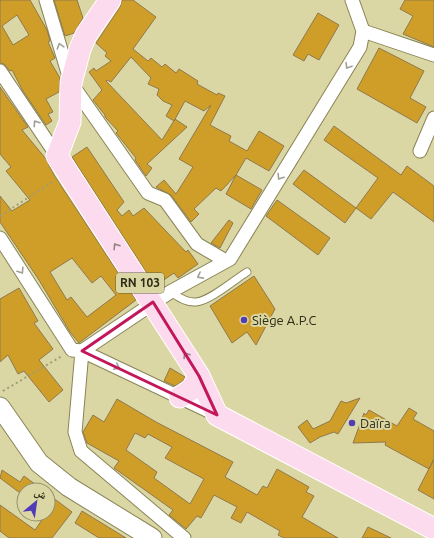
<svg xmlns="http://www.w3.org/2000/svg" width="434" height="538" font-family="Ubuntu,'Noto Naskh Arabic',sans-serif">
  <rect width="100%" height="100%" fill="#dbd7a4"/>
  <path fill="#cf9e28" stroke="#8f794d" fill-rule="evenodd" d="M0 0H30L47 30 50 41 48 42 55 58 50 61 60 78 59 92 46 99 53 112 48 114 52 121 46 125 23 91 12 70 10 71 4 64 0 63ZM17 15 29 35 13 45 2 26Z
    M54 0H77L83 18 74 33 65 36Z
    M122 0H133L156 17 133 49 148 61 151 58 162 67 165 64 176 73 179 69 198 81 197 84 217 95 218 93 225 96 210 125 231 136 229 141 247 151 259 131 284 146 269 171 246 158 236 175 262 190 251 209 226 194 236 175 221 191 216 188 194 209 199 214 191 222 171 195 156 187 164 180 176 194 193 167 179 159 211 105 204 111 185 101 174 121 166 116 172 105 163 101 157 95 159 89 148 84 151 78 131 57 111 82 107 80 106 81 162 140 175 119 187 127 147 164 152 168 146 176 135 160 136 158 116 133 118 131 105 117V115L93 100 102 90 89 72 94 68 96 71 111 61 105 56 107 53 96 43 120 7Z
    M405 0H434V47L403 34 413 16 400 9Z
    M318 13 339 25 319 60 308 54 304 61 293 55Z
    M379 48 424 71 410 98 426 107 417 123 357 89Z
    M0 87 28 127 22 130 46 159 54 175 136 300 79 343 70 332 39 280 0 222V196L12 211 30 200 6 171 11 167 0 154ZM72 258 92 283 101 276 116 295 87 317 71 297 67 300 50 272Z
    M334 126 401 175 407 166 434 186V222L393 192 371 219 356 208 378 178 324 140Z
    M87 147 124 202 117 210 122 216 129 210 133 216 144 208 186 252 188 250 198 264 178 278 174 273 155 286 72 157Z
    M304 170 356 208 345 223 293 184Z
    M277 200 330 238 318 255 266 216Z
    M229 220 233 223 220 248 211 243Z
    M254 276 275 309 256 345 247 332 232 343 210 306Z
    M19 288 38 321 34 323 53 349 39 360 63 390 49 402 24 371 18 374 8 355 0 362V299Z
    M170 368 185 377 183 381 175 386 164 381Z
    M360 398 338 434 334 432 320 437 310 443 298 427 307 420 313 429 330 421 341 401 346 403Z
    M117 399 156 422 233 462 225 477 257 495 263 486 267 488 277 469 309 487 306 492 314 496 302 517 338 538H284L278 535 280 531 247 512 241 523 231 518 237 507 214 495 201 518 197 516 186 529 169 515 173 510 114 468 119 461 87 443 83 432 93 415 104 422ZM135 433 145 438 148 434 172 447 165 458 204 479 190 504 154 478 157 472 126 450Z
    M409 408 417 413 413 419 434 431V459L429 469 385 445 386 442 353 443 364 413 366 415 369 410 397 426Z
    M434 459V499L418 490Z
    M2 470 20 482 24 476 43 490H24V496L0 478Z
    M48 494 72 512 52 538H9L0 531V505L35 530 46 514H48Z
    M82 511 126 538H99L75 523Z
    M368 527 391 538H362Z"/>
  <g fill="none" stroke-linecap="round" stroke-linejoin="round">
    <g stroke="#898556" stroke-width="9">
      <path id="lane" d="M170 292C177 296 186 303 196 302 210 301 234 280 247 272"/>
    </g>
    <g stroke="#898556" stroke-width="15">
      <path id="street" d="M46 0 71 83 148 193 165 200 197 244 226 261
        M363 31 434 55
        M0 71 57 156
        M420 151 434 118
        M0 238 72 350 82 351 75 432 81 451 184 538
        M82 351 170 292 230 259 360 47 363 31 352 0
        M82 351 217 415"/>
    </g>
    <g stroke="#898556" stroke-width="21">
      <path id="secondary" d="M0 407 39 463 69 487 152 538"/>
    </g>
    <g stroke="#fff" stroke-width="23">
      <path id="primary" d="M110 0 86 35 80 49 71 83 70 122 57 156 199 376 217 415 434 529
        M180 397 192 389 199 376"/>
    </g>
    <path stroke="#a09d74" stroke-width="2" stroke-dasharray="2 3" stroke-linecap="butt" d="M0 216 54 181
      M3 391 62 356"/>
    <use href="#lane" stroke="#fff" stroke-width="7"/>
    <use href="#street" stroke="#fff" stroke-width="13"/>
    <use href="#secondary" stroke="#fff" stroke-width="19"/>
    <use href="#primary" stroke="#fcdbee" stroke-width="21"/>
  </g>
  <defs><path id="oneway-chevron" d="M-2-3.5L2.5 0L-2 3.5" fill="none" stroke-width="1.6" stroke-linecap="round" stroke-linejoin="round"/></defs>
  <g stroke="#a0a097">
    <use href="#oneway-chevron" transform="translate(60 46) rotate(-107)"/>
    <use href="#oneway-chevron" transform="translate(348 66) rotate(122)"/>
    <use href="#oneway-chevron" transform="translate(36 123) rotate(-124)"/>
    <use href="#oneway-chevron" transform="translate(280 177) rotate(122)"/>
    <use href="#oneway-chevron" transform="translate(21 271) rotate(57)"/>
    <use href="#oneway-chevron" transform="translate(200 276) rotate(152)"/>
    <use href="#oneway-chevron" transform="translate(117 367) rotate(25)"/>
  </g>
  <g stroke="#948382">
    <use href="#oneway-chevron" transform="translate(116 246) rotate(-123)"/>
    <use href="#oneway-chevron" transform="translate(186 355) rotate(-122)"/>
  </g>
  <path fill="none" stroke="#c2185b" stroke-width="3" stroke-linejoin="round" d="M153 302 199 376 217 415 82 351Z"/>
  <g fill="#503cb4" stroke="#dbd7a4" stroke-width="1.5">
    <circle cx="244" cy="320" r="4"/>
    <circle cx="352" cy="423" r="4"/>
  </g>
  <g text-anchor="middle" stroke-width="4" stroke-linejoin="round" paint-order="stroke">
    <rect fill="#dbd7a4" stroke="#615f41" stroke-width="1" x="116" y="273" width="48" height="20" rx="3"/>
    <g font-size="12" font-weight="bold" fill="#2d2b17">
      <text x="140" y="287">RN 103</text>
    </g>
    <g font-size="13" fill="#2d2b17" stroke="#dbd7a4" text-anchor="start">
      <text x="252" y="325">Siège A.P.C</text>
      <text x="360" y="428">Daïra</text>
    </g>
  </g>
  <g transform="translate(36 502) rotate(29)"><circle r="19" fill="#dbd7a4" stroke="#95926c"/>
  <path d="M0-3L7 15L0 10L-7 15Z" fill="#503cb4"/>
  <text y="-6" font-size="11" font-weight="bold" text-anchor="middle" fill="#2d2b17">ش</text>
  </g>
</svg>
